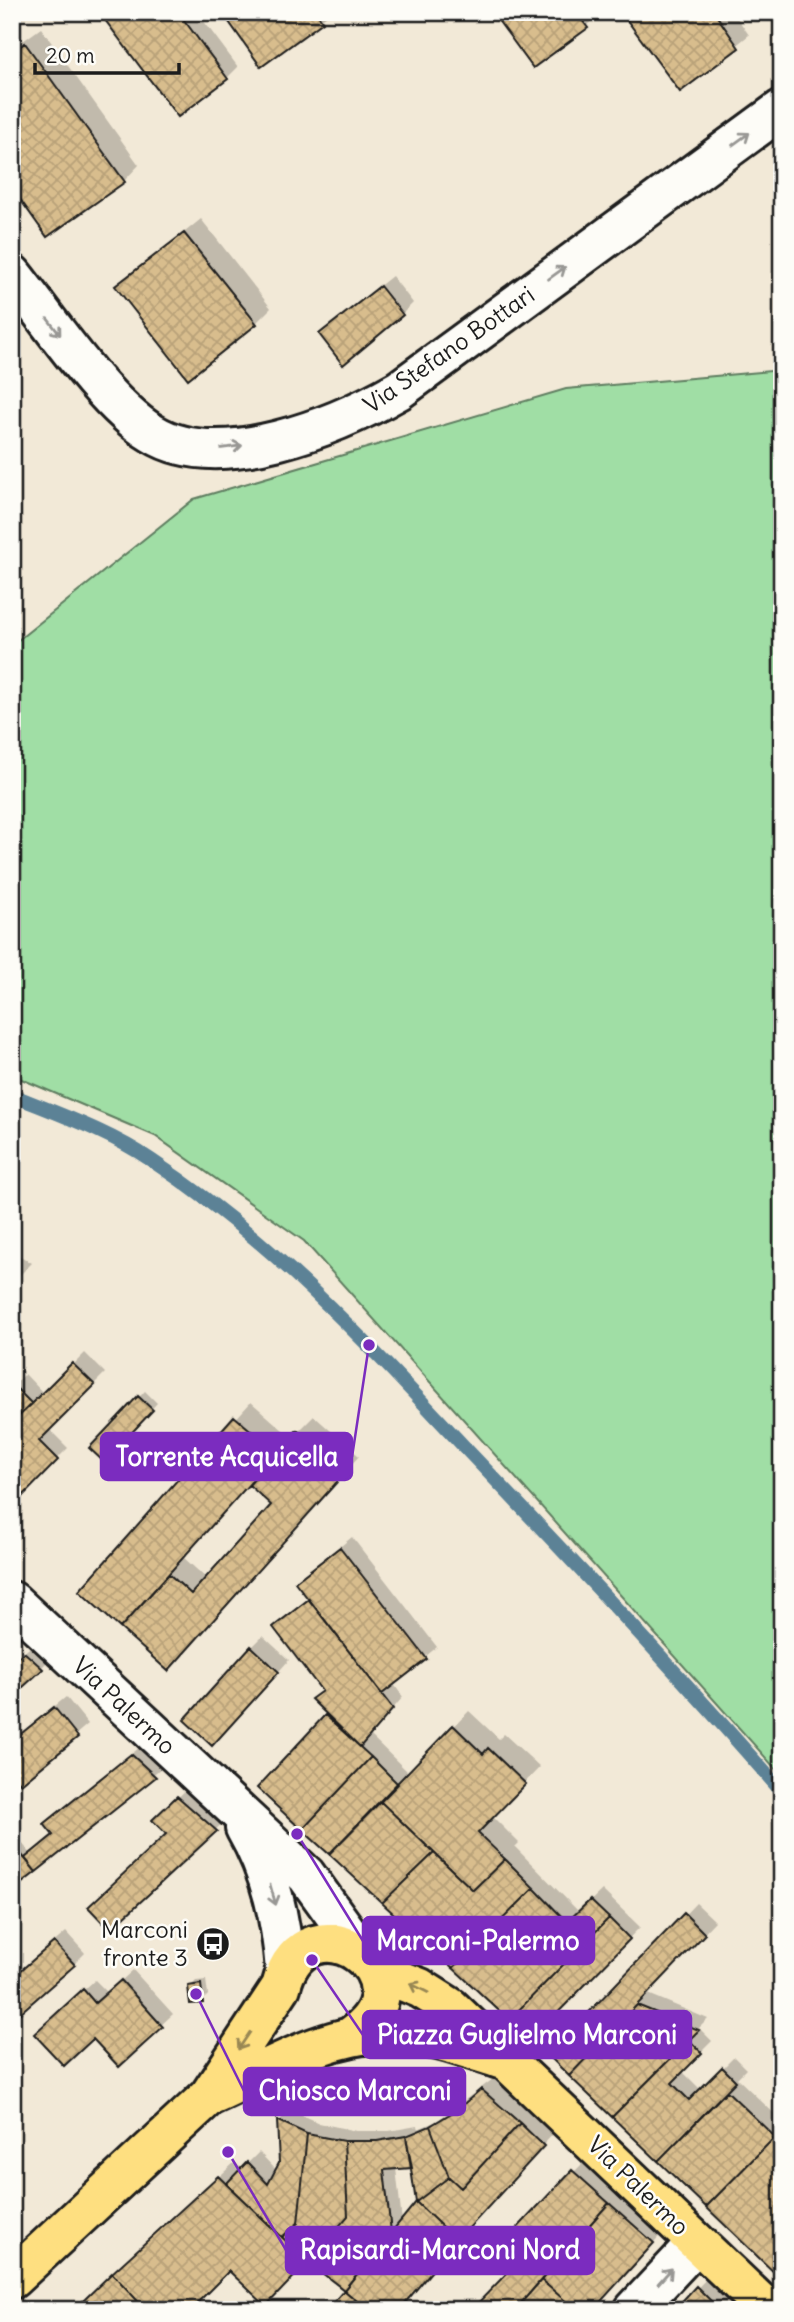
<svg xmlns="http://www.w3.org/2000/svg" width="794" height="2322" font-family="Delius,sans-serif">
  <defs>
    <pattern id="building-cross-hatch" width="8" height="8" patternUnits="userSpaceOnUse" patternTransform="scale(1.75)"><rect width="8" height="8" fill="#d8bd8d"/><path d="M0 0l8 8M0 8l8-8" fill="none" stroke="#b9a279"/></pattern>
  </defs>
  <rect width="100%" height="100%" fill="#f2e9d7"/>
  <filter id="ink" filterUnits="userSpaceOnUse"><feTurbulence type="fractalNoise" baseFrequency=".0143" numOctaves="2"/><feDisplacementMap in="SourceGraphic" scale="14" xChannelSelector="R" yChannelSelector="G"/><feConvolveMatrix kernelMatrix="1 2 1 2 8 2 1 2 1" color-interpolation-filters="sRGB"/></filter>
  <g filter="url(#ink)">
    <path fill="#a0dea5" stroke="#5e7d60" stroke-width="2" d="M782 370V1776L304 1241 155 1136 12 1075V645L194 499 566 389Z"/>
    <path fill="#0003" fill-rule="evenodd" d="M101 12H197L238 67 227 78Z
      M224 12H331L262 64Z
      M494 12H595L598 15 586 26Z
      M624 12H733L749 35 680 90Z
      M41 28 139 165 124 181 12 185V49Z
      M201 219 271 308 256 323 118 286Z
      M392 276 413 303 402 314 333 323Z
      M12 312 19 321 12 328Z
      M12 1251 32 1263 12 1283Z
      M12 1319 22 1328 12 1338Z
      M85 1353 105 1373 49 1429 68 1448 12 1504V1387L25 1374 44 1394Z
      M145 1391 157 1403 104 1460 91 1448Z
      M251 1402 292 1438 314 1416 359 1456 168 1669 81 1591ZM249 1483 273 1505 207 1579 183 1557Z
      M352 1537 437 1647 393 1683 403 1697 370 1735 409 1773 469 1711 499 1739 504 1734 540 1767 492 1816 519 1843 515 1847 579 1912 602 1890 640 1927 531 2038 260 1788 328 1715 314 1699 323 1690 276 1627 310 1598 297 1582ZM472 1826 507 1859 505 1861 470 1828Z
      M263 1636 289 1660 224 1733 252 1647Z
      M36 1642 52 1657 41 1668 12 1663Z
      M66 1697 88 1724 21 1781 12 1741Z
      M144 1744 166 1764 12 1889V1851L22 1843 31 1854 54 1834 46 1824 57 1813Z
      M190 1786 227 1819 110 1927 168 1834 166 1809Z
      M696 1903 715 1921 646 1993 708 2019 699 2028 712 2041 682 2071 701 2090 734 2057 746 2069 737 2078 782 2121V2128L764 2146 782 2277 550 2055Z
      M66 1932 85 1953 74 1964 12 1979Z
      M133 1970 173 2014 119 2064 93 2036 47 2023 95 1980 108 1993Z
      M206 1980 208 1995 202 2001 190 1987 196 1981Z
      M493 2079 554 2133 468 2227 401 2310H330L346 2290 308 2260 282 2288 229 2268 74 2310 235 2162 242 2169 259 2152 277 2171 281 2163 279 2121 290 2110 319 2123 356 2131H389L417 2126 418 2129 437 2121ZM412 2167 416 2204 402 2222 396 2168Z
      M585 2161 664 2231 593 2310 511 2271 574 2172Z
      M713 2272 752 2310H676Z"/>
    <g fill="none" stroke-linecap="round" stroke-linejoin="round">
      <path stroke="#5c8296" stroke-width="14" d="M12 1095C58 1114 110 1132 151 1160 274 1241 370 1346 470 1453 576 1564 681 1676 782 1792"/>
    </g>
    <path fill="url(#building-cross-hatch)" stroke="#1c1c1c" stroke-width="2" d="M99 12H178L228 79 178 117Z
      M222 12H316L323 22 261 67Z
      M492 12H576L588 28 533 68Z
      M621 12H714L739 48 680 92Z
      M25 43 125 182 47 237 12 188V52Z
      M184 233 257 324 188 379 115 286Z
      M380 286 403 315 343 365 319 334Z
      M72 1363 95 1385 39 1441 58 1460 12 1507V1423Z
      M12 1384 32 1404 12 1423Z
      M138 1396 153 1410 104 1462 89 1448Z
      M234 1416 277 1453 120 1628 79 1591Z
      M297 1430 345 1473 168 1671 120 1628 169 1574 191 1594 271 1505 249 1485Z
      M340 1547 427 1659 382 1694 295 1582Z
      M309 1599 393 1709 360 1747 311 1699 322 1691 273 1627Z
      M251 1646 279 1672 212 1746 184 1720Z
      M24 1652 43 1669 12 1697V1662Z
      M54 1707 78 1737 21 1784 12 1774V1741Z
      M325 1715 371 1757 302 1830 257 1788Z
      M453 1725 483 1754 488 1748 526 1784 478 1833 505 1859 473 1890 380 1801Z
      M131 1754 156 1777 36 1872 25 1858 53 1835 44 1824Z
      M371 1757 398 1784 329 1854 302 1830Z
      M177 1796 217 1831 110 1930 88 1907 166 1834 152 1820Z
      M380 1801 434 1853 382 1903 329 1854Z
      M16 1848 36 1872 12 1891V1851Z
      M434 1853 473 1890 505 1859 534 1888 453 1968 382 1903Z
      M534 1888 567 1922 590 1900 609 1918 509 2020 453 1968Z
      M684 1913 705 1934 569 2076 548 2055Z
      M609 1918 630 1939 531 2040 509 2020Z
      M54 1942 75 1965 12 2020V1978Z
      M121 1980 163 2027 119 2067 93 2039 64 2066 34 2034 83 1989 95 2003Z
      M201 1984 203 2003 190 2004 188 1986Z
      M637 2005 699 2030 612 2117 569 2076Z
      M689 2040 702 2053 672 2083 689 2100 722 2067 736 2081 658 2161 612 2117Z
      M481 2089 520 2123 461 2188 449 2177 430 2126 458 2109Z
      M727 2091 775 2137 706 2207 658 2161Z
      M277 2120 307 2134 298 2223 282 2237 226 2184 247 2162 268 2184 279 2163Z
      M520 2123 544 2146 457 2241 416 2202 449 2177 461 2188Z
      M430 2126 449 2177 416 2202 406 2136Z
      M782 2130V2280L706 2207Z
      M307 2134 344 2141 348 2216 308 2262 282 2237 298 2223Z
      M406 2136 412 2168 384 2170 391 2232 344 2290 308 2262 348 2216 344 2141H377Z
      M572 2170 609 2203 515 2310H471L509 2271 493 2254Z
      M218 2176 308 2262 266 2306 229 2271 190 2310H146L112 2273Z
      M416 2202 457 2241 399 2310H368L344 2290Z
      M609 2203 654 2243 593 2310H576L541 2280Z
      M112 2273 146 2310H73L85 2299Z
      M541 2280 576 2310H515Z
      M696 2286 720 2310H674Z
      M344 2290 368 2310H327Z"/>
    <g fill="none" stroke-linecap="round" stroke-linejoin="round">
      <g stroke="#1c1c1c" stroke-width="44">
        <path id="street" d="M12 274C48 319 104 404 152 433 219 475 338 425 399 390L782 109
          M634 2310 697 2243"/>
      </g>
      <g stroke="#1c1c1c" stroke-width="44">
        <path id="secondary" d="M12 1601 306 1875 363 1954
          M245 1828C271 1873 281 1919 285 1970"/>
      </g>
      <g stroke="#1c1c1c" stroke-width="44">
        <path id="primary" d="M375 1970 420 1988 450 2007 768 2310
          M209 2096C264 2072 323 2034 385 2033 422 2032 465 2048 500 2059
          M12 2279 209 2096 281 1987C306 1888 438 1979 350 2037"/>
      </g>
      <use href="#street" stroke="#fdfcf7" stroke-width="38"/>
      <use href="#secondary" stroke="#fdfcf7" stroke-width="38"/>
      <use href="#primary" stroke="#fedf80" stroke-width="38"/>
    </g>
    <defs><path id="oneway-shaft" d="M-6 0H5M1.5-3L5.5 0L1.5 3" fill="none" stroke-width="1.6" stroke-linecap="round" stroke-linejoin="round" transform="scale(1.75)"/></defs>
    <g stroke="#989794">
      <use href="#oneway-shaft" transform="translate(741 139) rotate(-36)"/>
      <use href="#oneway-shaft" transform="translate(557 273) rotate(-36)"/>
      <use href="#oneway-shaft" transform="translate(54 327) rotate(52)"/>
      <use href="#oneway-shaft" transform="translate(232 447) rotate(-8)"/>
      <use href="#oneway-shaft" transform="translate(273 1895) rotate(74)"/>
      <use href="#oneway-shaft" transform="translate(665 2276) rotate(-48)"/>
    </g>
    <g stroke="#988753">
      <use href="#oneway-shaft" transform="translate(419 1988) rotate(-153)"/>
      <use href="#oneway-shaft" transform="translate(244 2041) rotate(124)"/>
    </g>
  </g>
  <defs>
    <g id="bus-disc" transform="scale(1.75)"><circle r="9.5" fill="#1c1c1c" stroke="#fdfcf7"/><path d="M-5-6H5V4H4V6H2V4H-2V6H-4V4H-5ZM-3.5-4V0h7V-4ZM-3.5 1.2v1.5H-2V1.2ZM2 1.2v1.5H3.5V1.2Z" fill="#fff"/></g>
  </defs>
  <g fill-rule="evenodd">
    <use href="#bus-disc" x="213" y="1944"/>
  </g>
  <g text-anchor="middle" stroke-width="5" stroke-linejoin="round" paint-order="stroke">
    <g font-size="24" fill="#1c1c1c" stroke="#fdfcf7">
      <text transform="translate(449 350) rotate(-35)" y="8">Via Stefano Bottari</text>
      <text transform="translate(124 1706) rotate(43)" y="8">Via Palermo</text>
      <text transform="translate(638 2186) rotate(44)" y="8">Via Palermo</text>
    </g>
    <g font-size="24" fill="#1c1c1c" stroke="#fdfcf7" text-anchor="end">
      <text x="188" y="1938">Marconi<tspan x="188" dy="28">fronte 3</tspan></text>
    </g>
  </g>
  <path fill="none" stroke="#7b2cbf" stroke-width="2.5" d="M369 1345L352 1457M297 1834L363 1941M312 1960L363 2035M196 1994L244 2091M228 2152L286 2250"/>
  <g fill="#7b2cbf" stroke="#fdfcf7" stroke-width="2.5">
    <circle cx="369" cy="1345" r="7"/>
    <circle cx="297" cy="1834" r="7"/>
    <circle cx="312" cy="1960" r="7"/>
    <circle cx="196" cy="1994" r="7"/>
    <circle cx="228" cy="2152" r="7"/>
  </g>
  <g fill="#7b2cbf" stroke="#7b2cbf" stroke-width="2.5">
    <rect x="101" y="1433" width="251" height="47" rx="7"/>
    <rect x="363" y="1917" width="231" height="47" rx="7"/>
    <rect x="363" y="2011" width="328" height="47" rx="7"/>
    <rect x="244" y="2068" width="221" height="47" rx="7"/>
    <rect x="286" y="2227" width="308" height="47" rx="7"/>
  </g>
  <g font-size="26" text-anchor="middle" font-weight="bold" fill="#fff">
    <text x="227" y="1466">Torrente Acquicella</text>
    <text x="478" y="1950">Marconi-Palermo</text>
    <text x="527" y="2044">Piazza Guglielmo Marconi</text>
    <text x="355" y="2100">Chiosco Marconi</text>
    <text x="440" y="2259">Rapisardi-Marconi Nord</text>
  </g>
  <rect width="794" height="2322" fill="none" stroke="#fdfcf7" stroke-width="42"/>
  <rect x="21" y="21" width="752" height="2280" fill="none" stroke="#1c1c1c" stroke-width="2.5" filter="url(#ink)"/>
  <path d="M35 63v10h144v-10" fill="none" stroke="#1c1c1c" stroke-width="3.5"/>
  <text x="46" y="63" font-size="21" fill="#1c1c1c" stroke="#fdfcf7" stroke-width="5" paint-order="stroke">20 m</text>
</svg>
